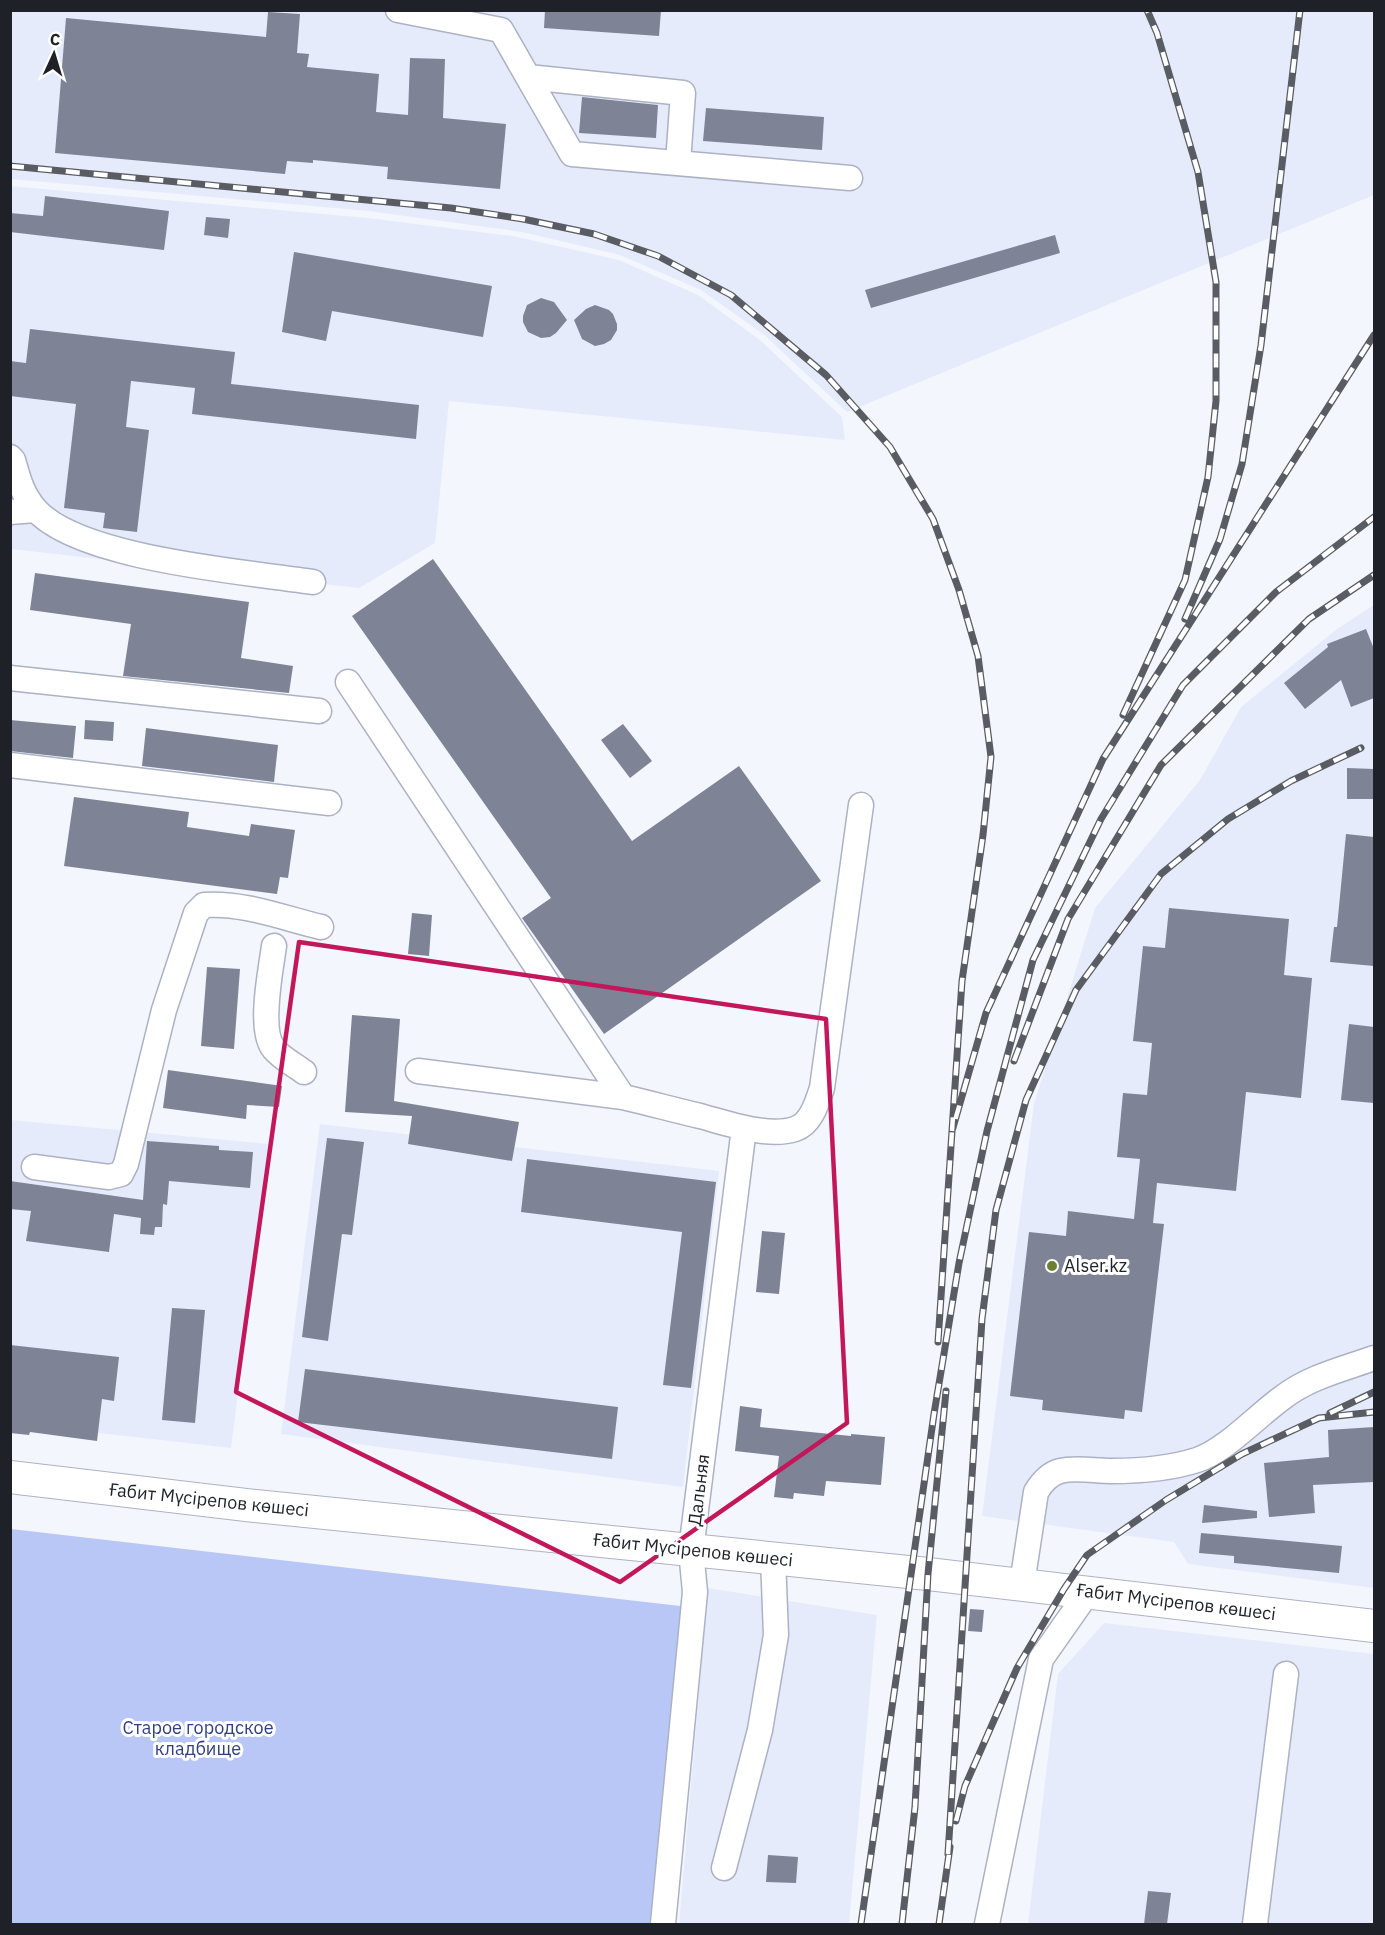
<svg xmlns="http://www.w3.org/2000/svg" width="1385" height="1935" font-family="'IBM Plex Sans',sans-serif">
  <rect width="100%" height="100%" fill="#f4f6fe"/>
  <path fill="#e6ebfb" d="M10 11H1374V195L847 412 763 334 701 290 620 255 522 232 368 211 11 179Z
    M10 186 368 218 513 236 619 260 698 295 760 340 842 417 845 440 449 401 435 543 359 588 11 549Z
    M1374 605V1588L1188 1564 1174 1542 982 1516 1034 1104 1095 908 1200 780 1241 707 1337 629Z
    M11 1120 270 1144 231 1448 11 1423Z
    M320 1124 719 1171 683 1487 281 1434Z
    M708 1588 877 1615 849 1924H679Z
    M1104 1623 1374 1654V1924H1028L1058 1674Z"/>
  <path fill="#b9c7f6" d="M11 1529 689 1607 651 1924H11Z"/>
  <path fill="#7e8495" d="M545 10H661L659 36 544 28Z
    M268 12 300 14 297 53 309 54 307 67 379 74 376 112 408 115 410 58 445 59 443 118 506 124 500 189 387 179 388 167 313 160V163L287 161 285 174 55 153 66 18 266 37Z
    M582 97 658 105 656 138 579 133Z
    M706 108 824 117 822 150 703 141Z
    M45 196 169 211 164 250 10 232V213L43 216Z
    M206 217 230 219 228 238 204 235Z
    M1055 235 1060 253 871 308 865 290Z
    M294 252 492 286 483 337 332 311 326 341 282 332Z
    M541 298 554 302 567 320 556 333 550 337 541 338 528 332 523 322V316L527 305Z
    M595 305 609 310 613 314 617 324V330L611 340 604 344 595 346 582 339 574 320 586 309Z
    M30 329 235 352 231 384 419 405 416 439 192 414 195 388 131 381 126 427 149 430 137 532 103 528 105 513 64 508 76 404 10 396V361L26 363Z
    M433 559 632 841 739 766 821 881 604 1034 522 918 551 898 352 616Z
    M35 573 249 602 241 658 293 666 289 693 123 676 131 624 30 610Z
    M1366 629 1374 649V698L1351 707 1341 680 1305 709 1284 683 1328 647 1327 644Z
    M10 720 76 726 73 758 10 751Z
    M85 720 114 722 113 741 84 739Z
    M623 724 652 761 630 778 601 740Z
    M146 728 278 745 274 782 142 766Z
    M1347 768 1374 769V799H1347Z
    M74 797 189 812 187 827 249 836 251 824 295 830 288 878 280 877 277 894 64 866Z
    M1346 834 1374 837V966L1330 962 1334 927H1337Z
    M1169 908 1289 919 1284 975 1312 978 1301 1098 1246 1092 1236 1191 1157 1183 1153 1223 1164 1224 1142 1412 1125 1410 1124 1419 1042 1410 1043 1400 1010 1396 1029 1232 1066 1236 1068 1211 1134 1219 1140 1159 1117 1157 1123 1093 1147 1095 1152 1043 1133 1041 1143 946 1165 948Z
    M412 913 432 915 429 956 408 954Z
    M207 967 240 969 234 1049 201 1046Z
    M352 1015 400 1019 394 1101 519 1122 512 1161 408 1144 412 1116 345 1112Z
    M1349 1024 1374 1027V1103L1341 1100Z
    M168 1070 282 1086 279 1107 247 1105 246 1119 163 1108Z
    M327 1138 364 1142 352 1235 342 1234 328 1341 302 1337Z
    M147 1141 219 1146V1150L253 1152 250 1188 169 1181 167 1205 163 1204 162 1227H155L154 1235 140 1234 141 1218 114 1214 109 1252 26 1241 31 1211 10 1209V1181L143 1200Z
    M527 1159 716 1182 691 1388 663 1385 682 1232 521 1212Z
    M762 1231 785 1233 779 1294 756 1292Z
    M172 1308 205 1310 195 1423 162 1420Z
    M10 1345 119 1357 114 1401 102 1399 97 1441 30 1432 29 1435 10 1433Z
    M305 1369 618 1407 612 1459 298 1422Z
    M740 1406 762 1409 760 1427 851 1436V1434L885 1437 881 1485 826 1481 824 1496 794 1493 793 1499 774 1497 779 1456 735 1451Z
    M1374 1427V1482L1313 1485 1315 1513 1269 1517 1264 1463 1329 1457 1328 1430Z
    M1204 1505 1257 1511V1518L1202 1523Z
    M1201 1533 1342 1546 1339 1573 1234 1563V1556L1199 1553Z
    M970 1609 984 1610 982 1632 968 1631Z
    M768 1855 798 1857 796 1883 766 1882Z
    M1148 1891 1171 1893 1167 1924H1144Z"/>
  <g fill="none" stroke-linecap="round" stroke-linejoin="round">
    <g stroke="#acb2c4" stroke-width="27">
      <path id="minor" d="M398 10 501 30 572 154 850 178
        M528 77 683 93 678 163
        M10 457 13 460C18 478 22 494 35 509 78 559 247 572 313 582
        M10 512 35 510
        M10 678 319 711
        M348 682 623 1097C649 1103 674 1110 700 1116 726 1123 768 1138 795 1129 811 1124 817 1103 822 1088L861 805
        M10 765 329 803
        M274 946C271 969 258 1031 274 1049 281 1058 295 1065 304 1072
        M418 1071 623 1097
        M34 1167 109 1177 121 1174 126 1164 164 1010 196 913 204 905C243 902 283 918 321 927
        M1022 1584 1036 1492C1042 1482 1049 1474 1060 1471 1075 1467 1095 1471 1111 1471 1140 1471 1169 1469 1197 1460 1225 1451 1257 1416 1282 1398 1309 1377 1343 1369 1374 1358
        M724 1868 760 1730 776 1635 773 1558
        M663 1924 695 1592 691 1550 744 1128
        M987 1924 1041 1659 1088 1592
        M1255 1924 1286 1674"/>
    </g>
    <g stroke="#acb2c4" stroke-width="34">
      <path id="major" d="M10 1477 255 1506 928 1574 1374 1626"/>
    </g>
    <use href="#minor" stroke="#fff" stroke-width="24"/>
    <use href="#major" stroke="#fff" stroke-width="32"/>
    <g stroke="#5a5c63" stroke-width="7">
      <path id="rail" d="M10 166 451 208 523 219 594 234 658 256 731 295 826 375 890 447 933 519 959 590 978 656 991 757 983 835 962 981 952 1131
        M1185 619 1220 539 1242 464 1261 345 1300 10
        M1123 715 1185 580 1208 477 1216 401V282L1198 172 1157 33 1147 10
        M1014 1061 1068 919 1161 765 1309 619 1374 575
        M938 1342 952 1131 986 1013 1103 759 1374 335
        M1330 1413 1374 1392
        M956 1821 965 1786 1017 1668 1064 1589 1087 1555 1166 1500 1242 1454 1319 1418 1374 1412
        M948 1854 982 1319 996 1210 1026 1100 1076 990 1161 874 1228 819 1291 781 1361 748
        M861 1924 934 1414 959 1263 987 1131 1033 960 1101 819 1183 685 1276 592 1374 517
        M902 1924 915 1807 928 1574 946 1391
        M939 1924 950 1847"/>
    </g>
    <use href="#rail" stroke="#fff" stroke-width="4.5" stroke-dasharray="14" stroke-linecap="butt"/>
  </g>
  <path fill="none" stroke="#c2185b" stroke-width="4.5" stroke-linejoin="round" d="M299 942 826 1019 847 1423 620 1582 236 1392Z"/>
  <circle fill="#6c7f30" stroke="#fff" stroke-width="2" cx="1052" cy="1266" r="6"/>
  <g text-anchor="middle" stroke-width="6" stroke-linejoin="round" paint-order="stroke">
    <g font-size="18" fill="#1f2128" stroke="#fff" text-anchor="start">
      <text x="1064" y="1272">Alser.kz</text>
    </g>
    <g font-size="18" fill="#1f2128" stroke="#fff">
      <text transform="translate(699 1490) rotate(-83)" y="6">Дальняя</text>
      <text transform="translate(209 1500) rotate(6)" y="6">Ғабит Мүсірепов көшесі</text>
      <text transform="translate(693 1550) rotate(6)" y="6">Ғабит Мүсірепов көшесі</text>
      <text transform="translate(1176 1602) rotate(7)" y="6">Ғабит Мүсірепов көшесі</text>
    </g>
    <g font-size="18" fill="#313e80" stroke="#fff">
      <text x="198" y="1734">Старое городское<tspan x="198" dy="21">кладбище</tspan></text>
    </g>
  </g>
  <rect width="1385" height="1935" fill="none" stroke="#1f2128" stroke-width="24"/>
  <g transform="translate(54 54) rotate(4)" stroke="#ffffff" stroke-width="4.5" paint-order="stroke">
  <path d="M0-4.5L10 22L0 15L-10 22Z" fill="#1f2128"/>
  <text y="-9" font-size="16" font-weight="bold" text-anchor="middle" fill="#1f2128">С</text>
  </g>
</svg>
